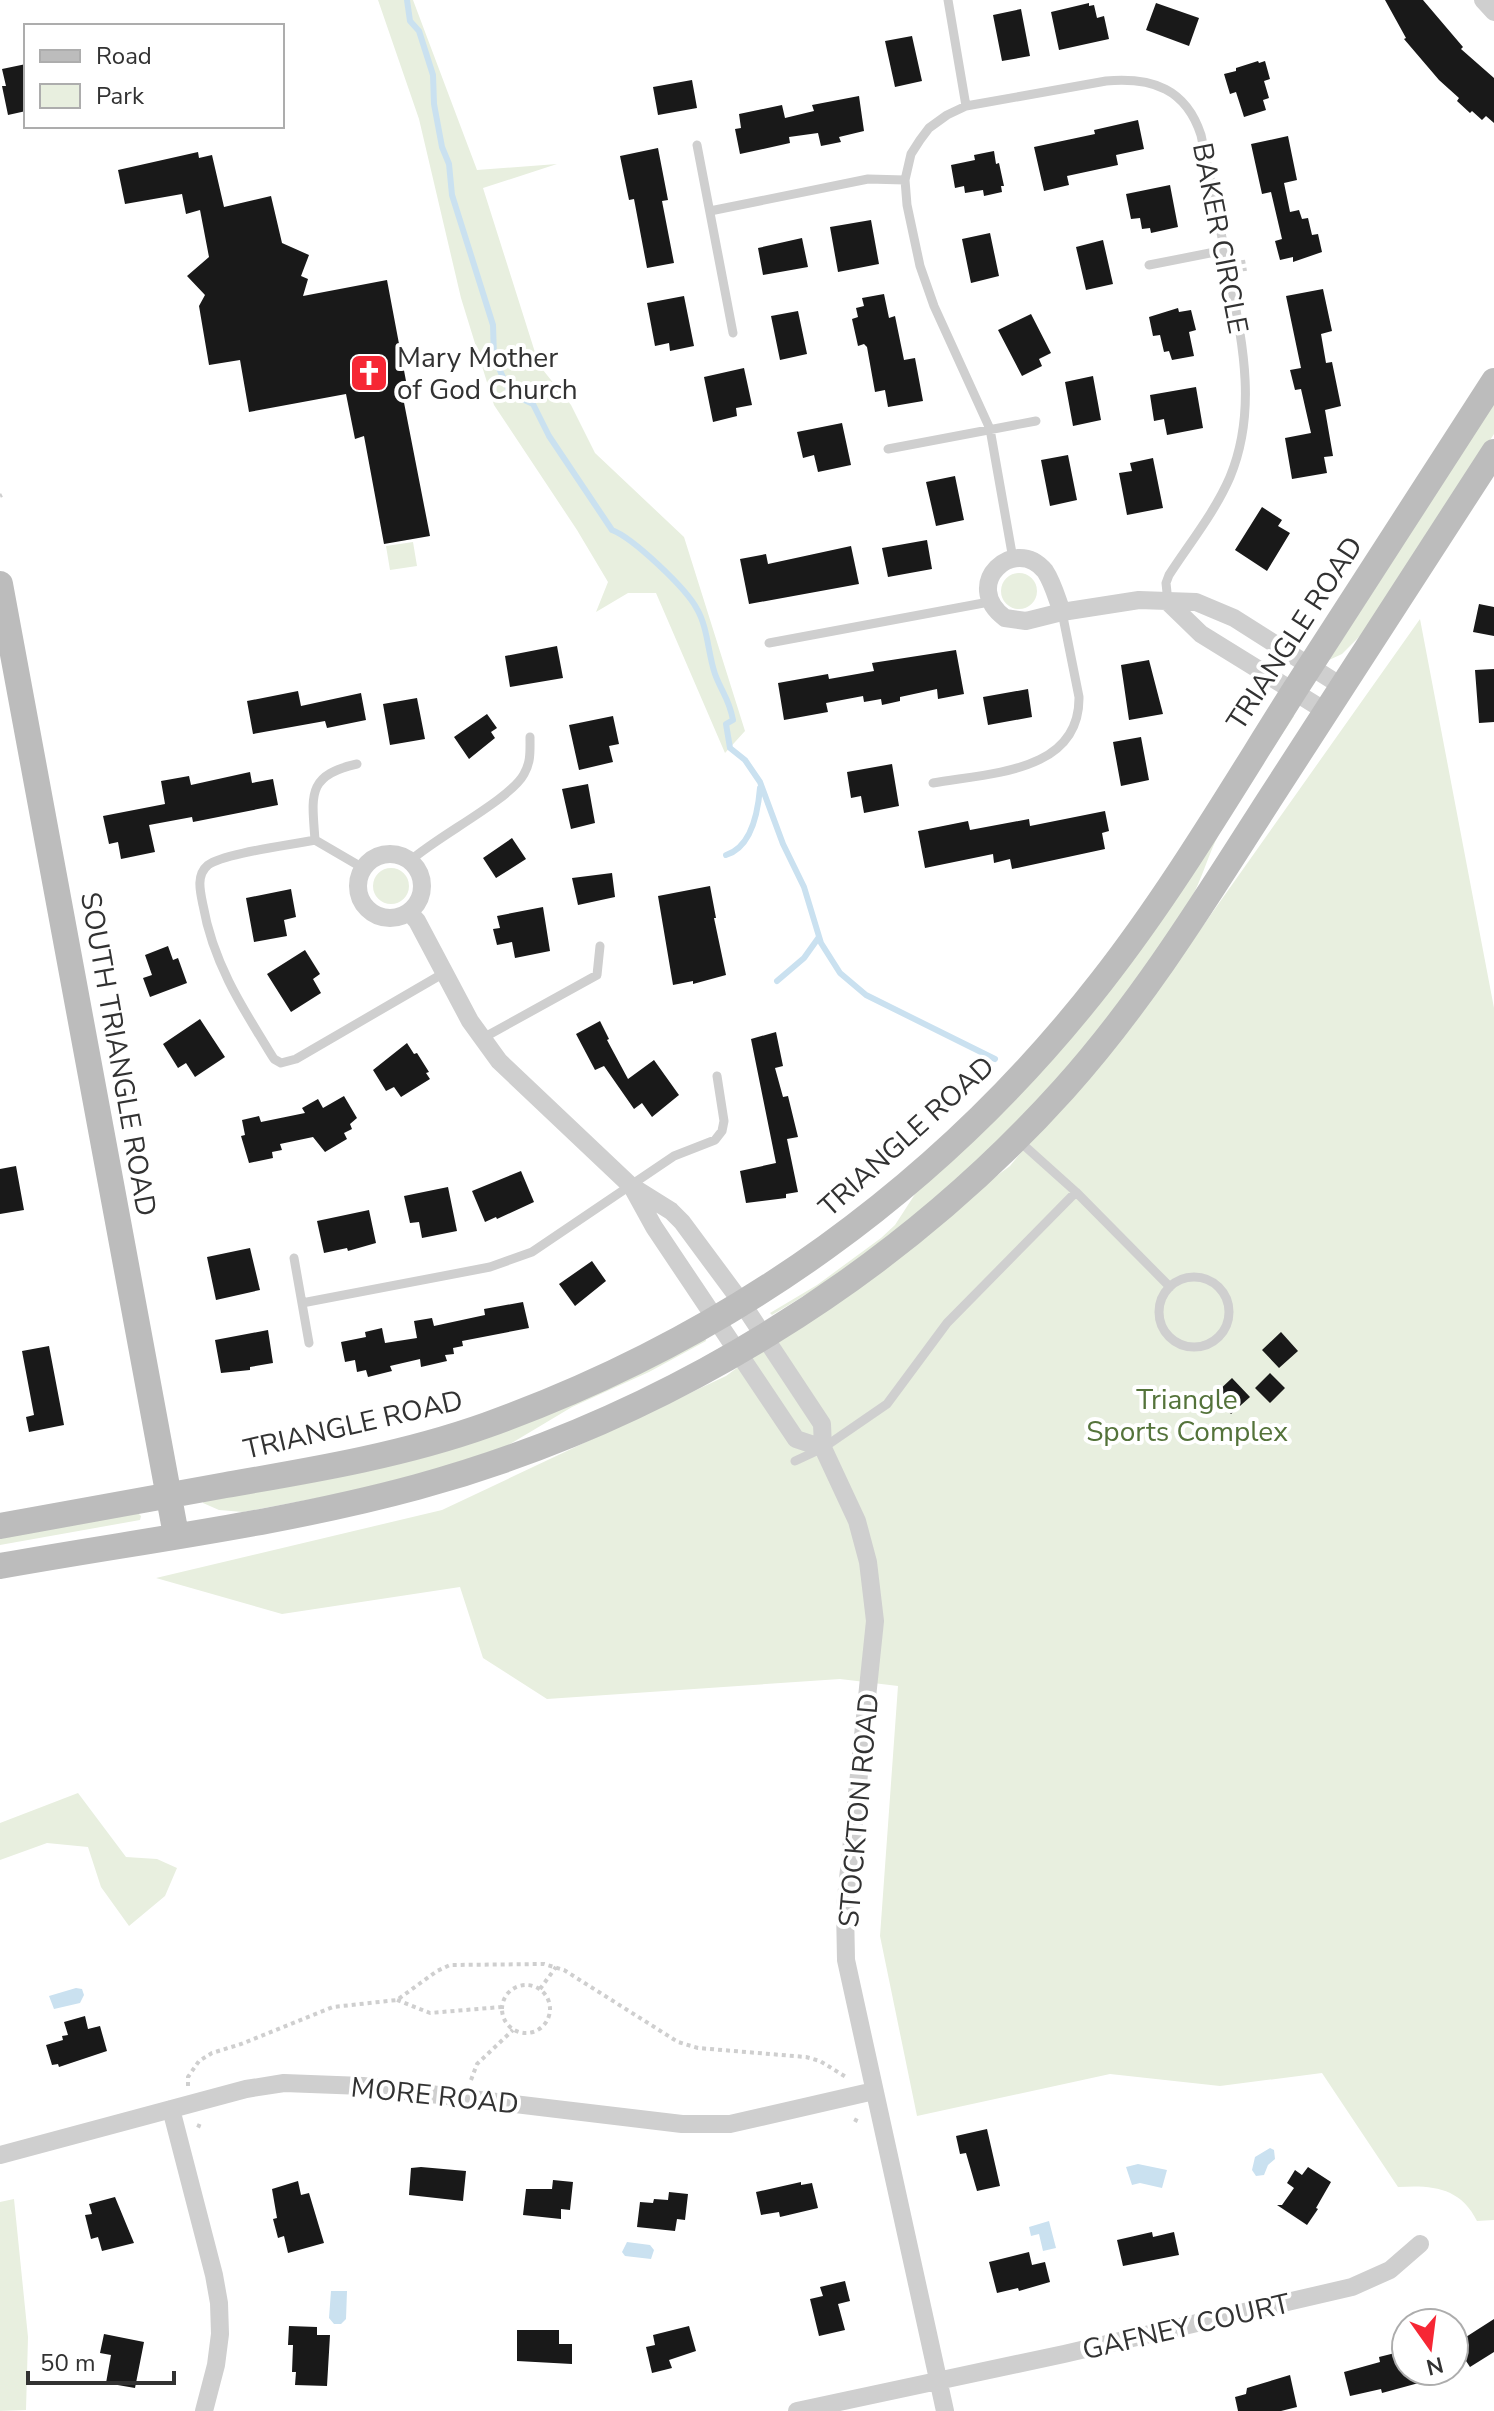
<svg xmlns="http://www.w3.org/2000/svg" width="1494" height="2411" font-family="'Nunito Sans',sans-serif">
  <rect width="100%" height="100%" fill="#fff"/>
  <path fill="#e8efdf" d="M378 0H413L477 170 557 164 483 188 539 365 571 405 595 453 684 537 745 731 725 753 656 593H628L596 612 608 582 577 530 494 405 461 298 419 119Z
    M1494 403V434L1369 627 1342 654 1329 660Z
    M413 542 417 566 390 570 386 546Z
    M1001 591a18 18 0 1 1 36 0a18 18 0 1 1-36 0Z
    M1420 619 1494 1008V2220L1477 2221C1460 2187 1432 2185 1398 2187L1322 2073 1220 2086 1110 2074 917 2116 880 1936 898 1686 840 1679 547 1699 483 1658 460 1587 282 1614 156 1578 442 1510 726 1376 1010 1166 1166 978Z
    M1292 714 1294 716C1270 754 1239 794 1219 834 1208 855 1202 879 1190 901 1180 920 1166 938 1153 956 1057 1100 922 1228 772 1315L770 1313 817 1285 881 1238 895 1225 917 1191 1034 1080 1115 984Z
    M373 886a18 18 0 1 1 36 0a18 18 0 1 1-36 0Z
    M705 1337 706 1341 649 1372 572 1407 505 1447 430 1471 349 1492 243 1512 219 1510 203 1503 204 1500 281 1488Z
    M138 1513 141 1516 140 1520 0 1545V1538Z
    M78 1793 126 1857 157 1859 177 1868 165 1896 129 1926 101 1887 88 1847 47 1843 0 1860V1823Z
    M14 2199 28 2337 26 2410 0 2411V2202Z"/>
  <path fill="#cae1f0" d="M76 1988 82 1989 84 1995 80 2003 54 2009 49 1996Z
    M1270 2148 1274 2150 1275 2159 1268 2165 1264 2175 1256 2176 1252 2170 1255 2157Z
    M1138 2164 1167 2170 1162 2188 1140 2183 1132 2185 1126 2167Z
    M1049 2221 1056 2248 1043 2251 1039 2234 1031 2236 1029 2227Z
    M627 2242 650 2245 654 2250 651 2259 625 2256 622 2252Z
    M331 2291H347L346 2319 341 2324H334L329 2318Z"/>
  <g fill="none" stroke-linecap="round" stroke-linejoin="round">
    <path stroke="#cae1f0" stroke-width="6" d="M407 0 410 21 419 31 433 75 434 104 442 147 449 164 452 195 493 325 494 357 510 393 533 404 549 436 612 530C633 538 686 588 697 609 708 628 708 654 715 674 722 693 729 698 733 720L726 724 730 748 745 760 760 782 783 844 804 887 821 943 840 973 866 995 995 1059
      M726 855C752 847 758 812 760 788
      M777 981 804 958 819 937"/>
  </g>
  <path fill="#191919" d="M1385 0H1423L1463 47 1461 49 1494 78V123L1486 116 1482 120 1472 111 1470 113 1457 101 1459 98 1439 80 1404 39 1406 38Z
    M1089 3V6L1094 5 1097 18 1104 16 1109 39 1059 50 1051 12Z
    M1156 3 1199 18 1189 46 1146 30Z
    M1021 9 1030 56 1002 61 993 15Z
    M912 36 922 81 895 87 885 41Z
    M1258 61 1259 63 1265 61 1270 79 1264 81 1269 98 1263 100 1266 110 1244 117 1236 92 1230 94 1224 74 1236 71V68Z
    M26 64V111L8 115 2 86H6L2 69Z
    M692 80 697 108 658 115 653 87Z
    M859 96 864 131 839 137 841 142 821 146 818 133 789 137 790 143 740 154 735 129 741 128 739 114 782 105 785 118 814 111 812 105Z
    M1138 120 1144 149 1116 155 1118 165 1067 176 1069 185 1044 191 1034 147 1095 134 1094 130Z
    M1288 136 1297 180 1284 183 1290 212 1299 210 1302 219 1308 218 1312 235 1318 234 1322 252 1293 262V257L1280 260 1275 241 1282 239 1271 192 1262 194 1251 144Z
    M658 148 668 200 662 201 674 263 647 268 634 199 629 200 620 156Z
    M994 151 996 164 999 163 1004 186H1001L1002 192 984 196 983 190 965 193 964 186 955 188 951 165 975 160 974 155Z
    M198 152 199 158 212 155 224 207 271 196 282 243 309 255 301 276 308 279 303 296 387 280 406 381 400 382 430 536 384 544 364 436 355 439 346 394 249 412 240 360 209 365 199 306 205 295 187 276 209 257 200 210 186 214 182 194 125 204 118 170Z
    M1170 185 1178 227 1151 233 1150 228 1142 229 1140 218 1131 219 1126 194Z
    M871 220 879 264 838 272 830 227Z
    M990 233 999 276 971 283 962 239Z
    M802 238 808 267 763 275 758 248Z
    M1103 240 1113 284 1086 290 1076 247Z
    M1323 289 1332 331 1321 334 1326 363 1332 362 1341 406 1325 410 1333 456 1324 457 1327 473 1292 479 1285 438 1311 433 1301 389 1295 390 1290 370 1301 368 1286 296Z
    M884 294 889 318 895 316 904 360 915 358 923 401 888 407 885 390 875 392 867 347 864 344 858 346 852 319 858 317 856 308 864 306 862 298Z
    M684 296 694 346 670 351 669 343 655 346 647 303Z
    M1178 308 1179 312 1191 310 1196 330 1189 332 1194 356 1172 360 1169 351 1164 352 1160 335 1153 336 1149 317Z
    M798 311 807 354 780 360 771 316Z
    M1031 314 1051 353 1039 359 1042 366 1022 376 998 330Z
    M744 368 752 405 736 408 737 416 713 422 704 377Z
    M1093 376 1101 420 1073 426 1065 382Z
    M1196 387 1203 428 1167 435 1164 419 1154 421 1150 395Z
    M842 423 851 465 818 472 814 455 803 458 797 432Z
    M1068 455 1077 500 1050 506 1041 460Z
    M1153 458 1163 508 1127 515 1119 473 1132 471 1130 463Z
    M955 476 964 520 936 526 926 482Z
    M1262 507 1282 520 1278 526 1290 533 1267 571 1235 550Z
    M927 540 932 569 888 577 882 548Z
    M851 546 859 584 749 604 740 559 766 554 768 564Z
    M1479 604 1494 607V636L1473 632Z
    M557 646 563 678 510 687 505 656Z
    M956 650 964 694 938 699 937 689 900 697V701L882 705 881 699 864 702 863 696 826 703 828 712 784 720 778 683 828 674 829 679 874 671 872 663Z
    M1149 660 1163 714 1129 720 1121 665Z
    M1494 669V722L1479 723 1475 670Z
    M1028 689 1032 717 988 725 983 697Z
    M298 691 301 706 361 693 366 720 327 728 325 721 253 734 247 701Z
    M417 698 425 739 390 745 383 704Z
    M487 714 497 728 491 732 495 738 469 759 454 737Z
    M613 716 619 744 609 746 613 762 579 770 569 725Z
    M1141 737 1149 780 1121 786 1113 742Z
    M892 764 899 806 864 813 861 796 851 798 847 772Z
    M250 772 252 783 273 779 278 805 193 822 192 817 149 825 155 852 121 859 118 842 109 844 103 816 165 804 161 781 189 776 191 785Z
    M588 784 595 823 571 829 562 789Z
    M1105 811 1109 831 1102 833 1105 849 1012 869 1010 859 994 863 993 854 925 868 918 831 968 821 970 830 1029 819 1030 826Z
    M512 838 526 859 496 878 483 858Z
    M612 873 615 897 578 905 572 878Z
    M710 886 716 918H714L726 975 693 984V981L673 985 658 896Z
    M291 889 296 917 284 920 287 936 254 942 246 898Z
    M543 907 550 951 515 958 512 942 497 945 493 929 500 928 497 916Z
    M168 946 173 960 178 958 187 983 150 997 143 978 152 975 145 955Z
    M305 950 320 974 313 979 321 993 291 1012 267 974Z
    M200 1019 225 1057 195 1077 186 1063 178 1068 163 1044Z
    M600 1021 609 1039 607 1040 628 1079 654 1060 679 1095 652 1117 642 1103 634 1109 604 1066 595 1070 576 1034Z
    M776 1032 783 1066 775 1068 783 1097 788 1096 798 1137 787 1139 798 1192 786 1194V1198L746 1203 740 1171 776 1163 751 1039Z
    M407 1043 414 1054 417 1053 429 1072 426 1073 430 1079 401 1097 394 1087 386 1091 373 1070Z
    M344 1096 357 1118 350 1124 352 1129 344 1133 347 1139 325 1152 313 1137 280 1144 282 1150 272 1152 273 1158 249 1163 241 1136 245 1135 242 1120 259 1116 261 1122 305 1113 302 1108 318 1099 323 1108Z
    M16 1166 24 1210 0 1214V1169Z
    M521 1171 534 1202 497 1219 496 1217 485 1222 472 1191Z
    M448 1187 457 1231 422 1238 419 1222 410 1223 404 1196Z
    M369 1210 376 1243 348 1251 347 1248 324 1253 317 1221Z
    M250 1248 260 1290 216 1300 207 1257Z
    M592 1261 606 1281 575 1306 559 1284Z
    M523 1302 529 1328 462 1341 463 1346 453 1348 454 1354 445 1355 447 1361 421 1367 420 1359 390 1366 392 1371 368 1377 366 1370 357 1372 355 1360 345 1362 341 1342 366 1337 365 1332 382 1328 385 1343 417 1338 414 1321 432 1318 434 1326 485 1315 484 1309Z
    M268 1330 273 1363 250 1367V1370L221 1373 215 1340Z
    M1281 1332 1298 1351 1279 1368 1262 1350Z
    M49 1346 64 1425 29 1432 26 1417 34 1415 22 1351Z
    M1270 1373 1285 1388 1270 1403 1255 1388Z
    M1232 1378 1250 1397 1231 1414 1214 1395Z
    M85 2016 88 2029 100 2026 107 2051 59 2067 58 2064 52 2065 46 2045 63 2040 62 2036 68 2035 64 2022Z
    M987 2129 1000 2186 977 2191 966 2153 960 2154 956 2136Z
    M421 2167 466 2171 463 2201 409 2195 411 2168Z
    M1308 2167 1331 2182 1316 2208 1318 2209 1307 2225 1277 2205H1282L1294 2188 1287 2183 1295 2170 1302 2175Z
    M553 2180 573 2182 570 2210 561 2209V2219L523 2215 526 2189H552Z
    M298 2181 301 2195 309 2193 324 2243 288 2253 284 2236 278 2238 273 2219 277 2218 272 2189Z
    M801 2182V2185L812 2183 818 2208 780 2217 779 2212 761 2215 756 2192Z
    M669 2192 688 2194 685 2220 677 2219 675 2231 637 2227 640 2202 653 2203 654 2199 668 2200Z
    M115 2197 134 2243 102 2251 98 2237 91 2239 85 2215 92 2214 89 2204Z
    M1152 2232 1153 2237 1174 2232 1179 2255 1123 2266 1117 2240Z
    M1029 2252 1032 2265 1045 2262 1050 2282 1019 2291 1018 2288 997 2293 989 2262Z
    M845 2281 850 2301 838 2304 845 2330 819 2336 810 2299 823 2296 820 2287Z
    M1494 2319V2352L1470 2367 1455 2344Z
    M289 2326 317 2327V2335H330L327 2386 295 2385 296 2372H292L293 2345H288Z
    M689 2326 696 2351 669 2360 672 2368 652 2373 646 2347 655 2345 653 2335Z
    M517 2330H559V2344H572V2364L517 2361Z
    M104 2334 144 2342 135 2388 106 2383 111 2355 100 2353Z
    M1399 2352 1403 2371H1436L1437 2378 1382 2393 1381 2389 1350 2396 1344 2372 1380 2362 1379 2357Z
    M1290 2375 1297 2407 1281 2411H1238L1235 2397 1246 2394 1247 2388Z"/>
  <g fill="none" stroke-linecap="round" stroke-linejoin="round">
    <path stroke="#cfcfcf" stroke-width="4" stroke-dasharray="4 4" stroke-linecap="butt" d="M1243 260 1245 271
      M0 496 2 495
      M502 2009a24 24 0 1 1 48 0a24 24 0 1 1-48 0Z
      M540 1989 556 1967
      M397 2000 430 2013 501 2007
      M471 2080 477 2064 513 2030
      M188 2086V2077L199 2061 212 2053 241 2044 333 2007 397 2000 437 1971 450 1965 544 1964 564 1970 678 2042 698 2048 806 2057 820 2061 846 2077
      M855 2122 857 2118
      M197 2125 204 2128"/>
    <path stroke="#cfcfcf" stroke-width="9" d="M948 0 966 106
      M697 145 733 333
      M710 211 868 179 905 180
      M1149 265 1225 250
      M888 449 1036 421
      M1013 559 990 429 934 306 920 266 907 205 905 180 911 154 920 140 929 128 947 115 966 106 1106 81C1153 77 1186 89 1201 135 1211 183 1221 231 1230 279 1243 345 1257 412 1230 477 1215 512 1189 544 1169 575L1166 583 1168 602
      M769 643 989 602
      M933 783C989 773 1080 773 1079 697L1062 612
      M315 840C312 796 306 775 357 764
      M410 861C436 837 511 799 524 774 531 762 530 751 530 737
      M363 868 315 840C292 845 224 853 208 865 196 875 200 891 203 905 213 963 243 1009 274 1059L281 1063 296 1059 444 973
      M483 1038 597 975 600 946
      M1017 1139 1076 1192 1170 1287
      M294 1258 309 1343
      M1159 1312a35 35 0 1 1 70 0a35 35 0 1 1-70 0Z
      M302 1303 490 1267 532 1252 674 1156 715 1140 722 1131 724 1121 717 1076
      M795 1461 823 1448 887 1404 947 1323 1076 1192"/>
    <path stroke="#cfcfcf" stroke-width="18" d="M1483 0 1494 12
      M1168 602 1201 634 1327 712
      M1062 612 1026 621 1005 618C960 584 1015 534 1045 571 1053 583 1057 599 1062 612L1139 600 1196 602 1234 618 1343 687
      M358 886a32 32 0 1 1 64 0a32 32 0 1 1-64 0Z
      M409 912 417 921 470 1021 499 1061 631 1186 671 1211 682 1222 742 1303 822 1424 823 1448 857 1521 868 1562 875 1621 845 1908 846 1960 945 2411
      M632 1187 654 1227 796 1439 823 1448
      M171 2109 214 2275 219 2303 220 2334 216 2365 204 2411
      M0 2155 246 2089 284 2083 363 2086 682 2124H730L874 2091
      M797 2411 1064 2354 1352 2287 1390 2270 1420 2244"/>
    <path stroke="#bcbcbc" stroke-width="26" d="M0 584 176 1535
      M0 1526C75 1512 150 1499 226 1485 313 1470 403 1455 487 1425 732 1337 942 1186 1101 982 1173 890 1232 789 1294 691 1360 587 1428 485 1494 381
      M0 1566C139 1541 281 1524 417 1487 662 1420 894 1278 1064 1089 1143 1001 1205 900 1269 800 1344 684 1419 568 1494 452"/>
  </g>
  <defs>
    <g id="church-square" transform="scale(2)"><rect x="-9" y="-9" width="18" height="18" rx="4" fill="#f62734" stroke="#fff"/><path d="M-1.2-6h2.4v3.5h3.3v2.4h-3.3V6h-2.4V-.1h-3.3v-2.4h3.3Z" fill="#fff"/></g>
  </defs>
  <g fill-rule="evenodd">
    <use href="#church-square" x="369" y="373"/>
  </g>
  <g text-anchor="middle" stroke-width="8" stroke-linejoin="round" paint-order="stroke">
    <g font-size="28" fill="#323232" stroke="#fff">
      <text transform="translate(1221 238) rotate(79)" y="10">BAKER CIRCLE</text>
      <text transform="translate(1294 633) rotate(-57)" y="10">TRIANGLE ROAD</text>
      <text transform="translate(119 1054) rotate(80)" y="10">SOUTH TRIANGLE ROAD</text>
      <text transform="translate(906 1136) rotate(-42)" y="10">TRIANGLE ROAD</text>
      <text transform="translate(353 1424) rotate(-13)" y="10">TRIANGLE ROAD</text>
      <text transform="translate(858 1810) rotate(-85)" y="10">STOCKTON ROAD</text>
      <text transform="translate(435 2095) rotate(6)" y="10">MORE ROAD</text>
      <text transform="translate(1186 2326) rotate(-13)" y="10">GAFNEY COURT</text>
    </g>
    <g font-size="28" fill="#323232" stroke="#fff" text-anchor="start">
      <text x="397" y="367">Mary Mother<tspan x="397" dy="32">of God Church</tspan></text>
    </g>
    <g font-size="28" fill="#54733a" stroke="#fff">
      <text x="1187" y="1409">Triangle<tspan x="1187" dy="32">Sports Complex</tspan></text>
    </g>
  </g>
  <rect x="24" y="24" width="260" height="104" fill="#ffffff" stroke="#adadad" stroke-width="2"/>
  <rect x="40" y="50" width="40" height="12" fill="#bcbcbc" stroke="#adadad" stroke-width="2"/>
  <text x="96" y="64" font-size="24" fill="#323232">Road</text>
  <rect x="40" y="84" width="40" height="24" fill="#e8efdf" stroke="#adadad" stroke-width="2"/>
  <text x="96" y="104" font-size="24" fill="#323232">Park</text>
  <g transform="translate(1430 2347) rotate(166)"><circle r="38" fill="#ffffff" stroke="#adadad" stroke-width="2"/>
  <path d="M0-6L14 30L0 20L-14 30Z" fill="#f62734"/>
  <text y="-12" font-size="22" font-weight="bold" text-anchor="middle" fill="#323232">N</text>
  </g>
  <path d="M28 2371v12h146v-12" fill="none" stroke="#323232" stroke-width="4"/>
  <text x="40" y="2371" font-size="24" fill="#323232" stroke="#ffffff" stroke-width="6" paint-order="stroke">50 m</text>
</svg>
